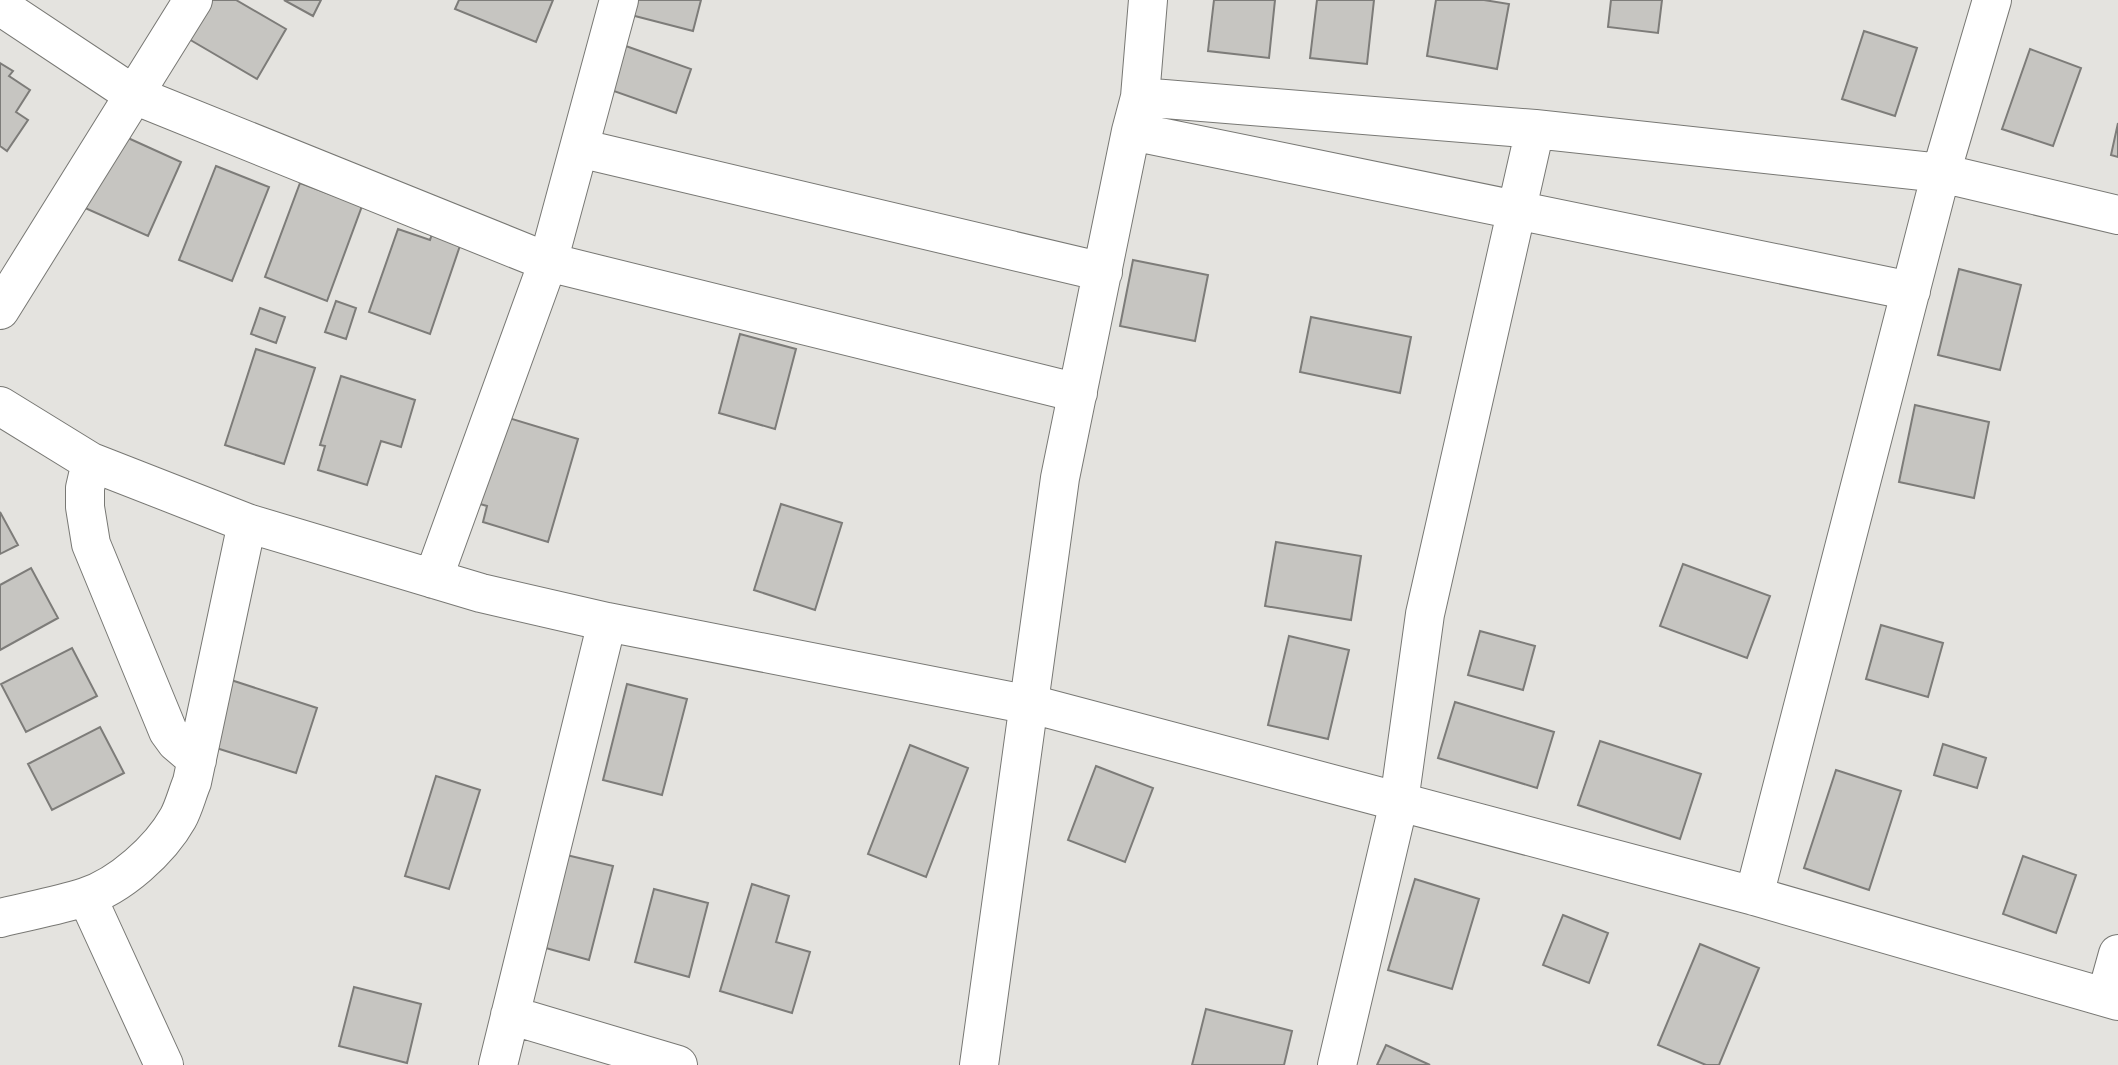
<svg xmlns="http://www.w3.org/2000/svg" width="2118" height="1065" font-family="Karla,sans-serif">
  <rect width="100%" height="100%" fill="#e4e3df"/>
  <path fill="#c6c5c1" stroke="#7d7c79" stroke-width="2" d="M209 0H236L286 29 257 79 187 38Z
    M284 0H321L313 16Z
    M459 0H553L536 42 455 9Z
    M635 0H701L693 31 631 15Z
    M1214 0H1275L1269 58 1208 51Z
    M1317 0H1374L1367 64 1310 58Z
    M1436 0H1484L1509 4 1497 69 1427 56Z
    M1611 0H1662L1658 33 1608 27Z
    M1864 31 1917 48 1895 116 1842 99Z
    M623 45 691 69 676 113 608 89Z
    M2030 49 2081 68 2053 146 2002 129Z
    M0 63 13 71 9 76 30 90 16 112 28 120 7 151 0 146Z
    M2118 123V157L2111 155Z
    M117 133 181 162 148 236 85 208Z
    M216 166 269 187 232 281 179 260Z
    M300 183 362 206 327 301 265 277Z
    M436 222 465 231 430 334 369 312 398 229 430 240Z
    M1133 260 1208 275 1195 341 1120 326Z
    M1959 269 2021 285 2000 370 1938 355Z
    M336 301 356 308 346 339 325 332Z
    M260 308 285 317 276 343 251 334Z
    M1311 317 1411 337 1400 393 1300 372Z
    M740 334 796 349 775 429 719 413Z
    M256 349 315 368 284 464 225 445Z
    M341 376 415 400 401 447 381 441 367 485 318 470 325 446 320 445Z
    M1915 405 1989 422 1974 498 1899 482Z
    M499 415 578 439 548 542 483 522 487 506 473 502Z
    M781 504 842 523 815 610 754 590Z
    M0 512 18 545 0 554Z
    M1276 542 1361 556 1351 620 1265 606Z
    M1683 564 1770 596 1747 658 1660 626Z
    M31 568 58 618 0 650V585Z
    M1881 625 1943 643 1928 697 1866 679Z
    M1480 631 1535 646 1523 690 1468 675Z
    M1289 636 1349 650 1328 739 1268 725Z
    M72 648 97 696 26 732 1 684Z
    M231 680 317 708 296 773 210 746Z
    M627 684 687 699 662 795 603 780Z
    M1455 702 1554 732 1537 788 1438 758Z
    M100 727 124 773 52 810 28 764Z
    M1600 741 1701 774 1680 839 1578 805Z
    M1943 744 1986 758 1977 788 1934 775Z
    M910 745 968 768 926 877 868 854Z
    M1096 766 1153 788 1125 862 1068 840Z
    M1836 770 1901 791 1869 890 1804 868Z
    M436 776 480 790 449 889 405 876Z
    M558 853 613 866 589 960 535 945Z
    M2023 856 2076 875 2056 933 2003 914Z
    M1415 879 1479 899 1452 989 1388 970Z
    M752 884 789 896 776 942 810 952 792 1013 720 991Z
    M654 889 708 903 689 977 635 962Z
    M1563 915 1608 933 1589 983 1543 965Z
    M1700 944 1759 968 1719 1065H1706L1658 1045Z
    M354 987 421 1004 407 1063 339 1046Z
    M1206 1009 1292 1031 1284 1065H1192Z
    M1386 1045 1430 1065H1377Z"/>
  <g fill="none" stroke-linecap="round" stroke-linejoin="round">
    <g stroke="#787874" stroke-width="40">
      <path id="minor" d="M0 6 134 95 548 262 1078 393
        M1140 97 1535 129 1941 173 2118 215
        M1131 131 1911 291
        M579 148 1103 272
        M0 310 193 0
        M0 406 91 462 247 523 481 593 607 622 1046 708 1754 896 2118 1001
        M91 462 85 488V507L91 544 168 731 176 742 197 760
        M433 579 548 262 619 0
        M1754 896 1941 173 1992 0
        M87 897 164 1065
        M0 918C28 911 57 906 85 897 120 886 160 850 178 818 184 807 187 794 192 782L247 523
        M2106 997 2118 954
        M510 1015 678 1065
        M498 1065 607 622
        M979 1065 1060 478 1131 131 1140 97 1148 0
        M1337 1065 1399 802 1425 614 1535 129"/>
    </g>
    <use href="#minor" stroke="#fff" stroke-width="38"/>
  </g>
</svg>
